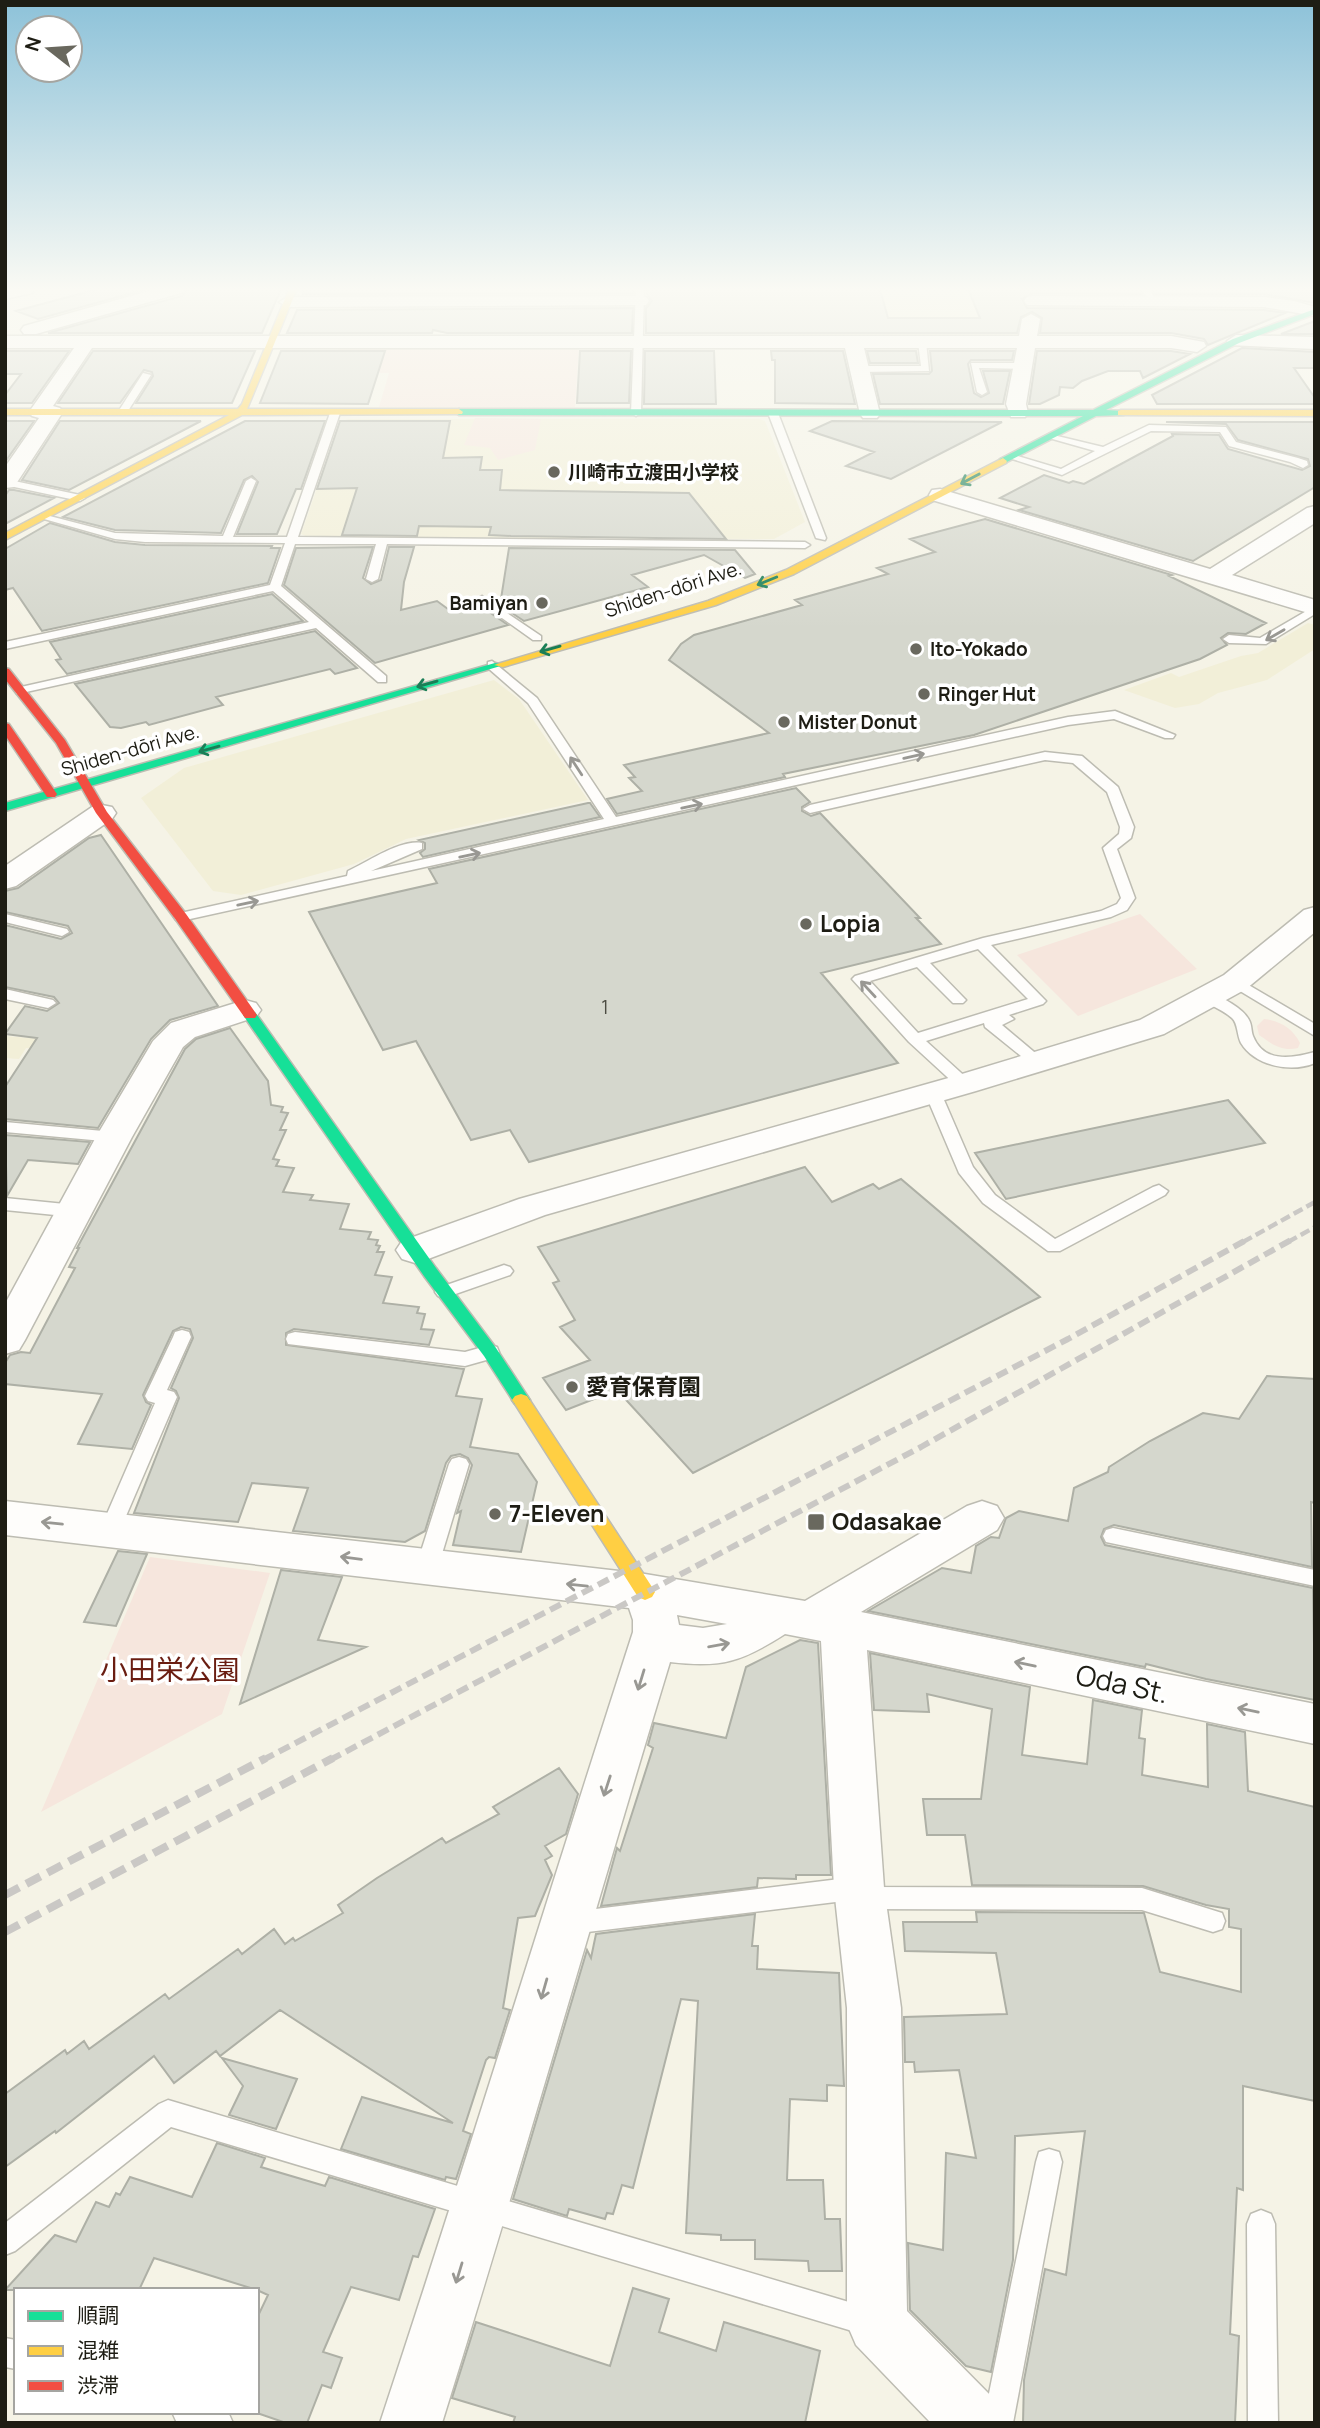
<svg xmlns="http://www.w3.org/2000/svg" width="1320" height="2428" font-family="Manrope,'Noto Sans JP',sans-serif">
  <rect width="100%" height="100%" fill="#f5f3e6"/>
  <path fill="#f2efd8" d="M790 289H968L971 298H1027L1021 336 799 339Z
    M349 419H759L765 421 805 522 774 539 308 537 301 534 340 421Z
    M1308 623 1315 625V649L1267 680 1218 693 1199 704 1175 708 1124 690 1171 673 1179 677 1241 656 1258 653Z
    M494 680 519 699 588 800 406 839 354 864 241 895 213 891 141 798 184 768Z
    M5 1036 92 1043 87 1053 26 1048 19 1059 5 1058Z"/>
  <path fill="#f6e6dd" d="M340 345H579L575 407H379L389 373H328Z
    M475 418 541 419 535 450 498 460 490 448 464 445Z
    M1140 914 1197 969 1078 1016 1017 955Z
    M1264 1019C1281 1021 1293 1029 1300 1043L1298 1048C1282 1052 1272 1044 1259 1035L1257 1026Z
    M150 1557 270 1573 222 1714 41 1812Z"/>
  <path fill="#d5d7cd" stroke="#aeb0a6" stroke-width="2" d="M98 289H147L38 319 16 311Z
    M187 289H281L262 333H48L182 296Z
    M304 289H633V293L303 294Z
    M647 289H880L888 318H980L968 289H1139L1142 294 1033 293 1022 299 1027 308 1264 310 1285 313 1208 345 1204 339 1171 333H1040L1042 318 1032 312 1021 317 1017 333H646V308L652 301 647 294Z
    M1153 289H1315V303L1264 294H1155Z
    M633 308 632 333H447L433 330 432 333H287L297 310Z
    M1315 321V334H1281Z
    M1242 348 1315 352V368H1294L1315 398V404H1157L1152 395Z
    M5 351H69L32 403H5V395L21 374H5Z
    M93 351H255L232 403H136L153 376 152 372 144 370 120 403H58Z
    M281 351H385L368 404 260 403Z
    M580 351H631L629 403H577Z
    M645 351H714L716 404H644Z
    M771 351H843L855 404 775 403V360H772Z
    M867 351H916L918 363H870Z
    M930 351H1014L1012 360H971L968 364 974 393 981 397 989 393 983 371H1010L1003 404H880L873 374H929L932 371Z
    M1037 351H1171L1190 354 1143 378 1140 371H1108L1082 381 1073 388 1060 387 1059 395 1040 404H1029Z
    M5 421H34L5 462Z
    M60 421H201L69 490 22 480Z
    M245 421H325L301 489H296L277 534H237L258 482 252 476 244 480 221 533 115 530 63 517Z
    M340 421H450L443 458 482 457 480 470H502L500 490 689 493 726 539 511 536 489 535 491 527 419 526 417 536 342 535 357 488 317 489Z
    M832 421 1002 422 891 479 846 466 874 452 810 431Z
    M1166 422H1315V487L1193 561 1019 510 1029 507 1000 498 1044 475 1069 483 1073 481 1084 484 1173 436 1172 434 1219 435 1228 449 1302 470 1310 466 1308 459 1238 440 1226 424Z
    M9 490H14L54 498 5 524V496Z
    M985 519 1172 575 1169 576 1266 623 1246 634 1228 633 1221 638 1227 645 1200 659 974 735 783 774 785 777 617 814 607 799 642 791 629 778 635 777 624 765 769 733 669 660 681 644 694 635 802 605 795 600 888 574 877 568 935 552 910 539Z
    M50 523 115 542 145 545 272 546 271 548H280L268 583 42 631 13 588 5 590V549Z
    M373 547 363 578 371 584 381 580 389 547H414L404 582 401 610 437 601 452 612 479 605 508 625 375 663 284 585 296 548Z
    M509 548 735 550 755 574 745 578 704 555 632 575 648 587 524 621 494 601 501 599Z
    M272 594 303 621 67 674 56 660 61 659 50 642Z
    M315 631 357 668 335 674 330 669 216 697 223 705 149 725 146 722 121 728 110 727 75 684Z
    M796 788 810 802 802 807V811L811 816 820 813 920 918H916L941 944 821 973 898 1063 529 1162 510 1130 471 1140 416 1041 383 1050 309 912 437 883 429 869Z
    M588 803H590L600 817 423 857 420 853 425 849V843L419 840Z
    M101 835 218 1006 170 1020 151 1039 98 1128 5 1119V1087L37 1038 5 1034 25 1006 47 1011 59 1003 54 997 5 987V925L61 939 72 933 68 926 5 912V891L18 888 89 838Z
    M230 1028 268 1081 271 1105 283 1107 281 1112 288 1113 280 1130H286L273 1159 279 1160 276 1166 294 1168 283 1192 313 1195 310 1200 349 1204 340 1229 371 1232 368 1239 378 1240 376 1245 380 1246 377 1252H384L375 1275 392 1277 383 1303 419 1307 417 1313 425 1314 421 1329 434 1330 429 1345 294 1329 286 1333V1345L464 1369 456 1396 482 1399 470 1447 518 1454 537 1482 521 1552 453 1545 461 1511 457 1513 472 1465 468 1458 460 1454 451 1456 446 1463 425 1531 405 1542 293 1531 308 1488 252 1483 238 1522 134 1513 179 1398 176 1391 171 1388 193 1338 190 1329 181 1327 173 1331 143 1395 146 1402 151 1405 132 1449 78 1444 102 1394 5 1384V1363L10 1355 21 1352 30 1353 75 1268 69 1267 79 1248H77L185 1049 196 1039Z
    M1228 1100 1265 1143 1006 1199 975 1153Z
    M5 1135 90 1142 78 1164 28 1160 7 1196Z
    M805 1167 832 1202 873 1184 879 1189 901 1179 1040 1297 693 1473 617 1390 566 1410 543 1378 590 1360 560 1327 575 1320 553 1283 559 1281 538 1247Z
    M1267 1376 1315 1379V1503L1311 1502 1312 1567 1114 1525 1104 1529 1101 1537 1105 1545 1313 1588 1315 1700 1206 1679 1146 1664 1145 1667 868 1611 942 1568 971 1573 976 1546 991 1537 999 1538 1006 1518 1019 1511 1068 1521 1074 1488 1108 1472 1109 1467 1150 1441 1203 1413 1239 1419Z
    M118 1551 147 1554 116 1626 84 1622Z
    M281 1570 342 1577 318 1640 366 1647 240 1704Z
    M800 1640 818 1643 831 1875H796V1879L758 1878 757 1887 601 1906 617 1848 620 1851 653 1748 648 1745 654 1723 726 1738 746 1667Z
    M870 1653 1030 1687 1022 1755 1087 1764 1093 1700 1142 1710 1139 1738 1145 1739 1142 1775 1208 1787 1207 1724 1245 1732 1248 1791 1315 1807V2101L1243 2086V2190L1237 2188 1230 2334 1239 2336 1235 2423H1023L1024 2380 1045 2269 1066 2275 1085 2131 1015 2136 1013 2260 991 2372 966 2366 910 2310 908 2243 943 2250 946 2153 976 2158 959 2070 915 2072 914 2062H905L904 2017 1007 2014 996 1953 905 1951 903 1922H977L976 1912 1142 1913H1144L1160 1972 1241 1992V1929L1229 1927V1909L1206 1905 1143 1886 972 1885 965 1835H927L923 1799H981L992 1709 927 1694 929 1712 874 1710Z
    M559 1768 578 1794 566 1834 545 1846 552 1856 545 1860 552 1875 535 1916 518 1918 503 2008 510 2010 495 2058 489 2057 486 2060 463 2131 471 2134 456 2179 446 2177 445 2180 341 2149 362 2097 453 2123 280 2010 220 2056 216 2051 174 2083 154 2056 56 2133 55 2131 5 2167V2094L65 2050 67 2054 84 2041 89 2049 165 1994 169 1999 238 1949 242 1954 274 1929 285 1944 293 1938 295 1941 343 1913 338 1905 377 1878 442 1838 446 1843 499 1814 493 1807Z
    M755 1914 752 1946H758L757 1969 839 1973 844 2086 827 2085V2101L790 2099 787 2180H823L825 2219H840L842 2271H809L808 2261 755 2259V2240H721V2235L686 2233 698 2001 681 1999 633 2188 622 2185 613 2214 607 2213 605 2219 569 2209 567 2216 513 2199 587 1950 591 1958 596 1934Z
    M222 2058 297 2079 276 2129 229 2115 243 2086Z
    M217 2143 265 2158 261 2167 325 2186 329 2177 435 2209 418 2257 413 2256 399 2300 351 2287 323 2352 342 2358 331 2388 322 2385 307 2423H286L257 2413V2318L268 2295 257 2290 154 2258 139 2290H5L55 2235 76 2242 96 2202 109 2207 116 2193 120 2195 130 2177 192 2197Z
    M633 2288 669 2299 659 2332 716 2351 724 2322 820 2351 805 2423H513L515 2417 452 2398 476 2322 610 2366Z"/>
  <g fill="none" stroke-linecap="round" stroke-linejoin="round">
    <g stroke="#bdbcb2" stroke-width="3">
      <path id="lane" d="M636 289H644L641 413 636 416 631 413Z
        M1142 289H1150L1156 303H1150Z
        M922 339 926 342 929 371 859 372 854 369 859 366H921L918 342Z
        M971 363H1024L1029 366 1024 369 979 368 987 392 982 395 977 392Z
        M143 373 151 375 126 414H120L118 412Z
        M335 410 340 413 298 537 805 542 810 545 805 548 387 544 378 579 372 582 366 579 376 544H295L281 586 386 676V682H378L316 628 17 694 15 691 21 687 309 622 273 591 5 649V642L270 585 285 543 145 542 115 539 37 517 42 514 115 533 223 536 246 481 251 478 256 481 233 537H287L330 413Z
        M773 410 778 413 826 538 825 540 816 538 768 413Z
        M1149 425 1226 427 1236 442 1298 458 1307 461 1308 465 1303 468 1290 462 1229 446 1220 432 1151 431 1062 475 1006 457 1011 454 1061 469 1095 451 1049 438V434L1103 447Z
        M5 479 80 495 85 498 80 501 5 485Z
        M482 596 541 636V640H533L478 601 476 599Z
        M1315 606V614L1266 644 1229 643 1223 639 1229 635 1260 638Z
        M492 661 537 698 616 817 1068 717 1115 711 1175 735 1173 738H1165L1114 719 1068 725 181 921 176 920 174 917 176 914 347 876 348 871C368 862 400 839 422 843V849L371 871 604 819 528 703 488 668V662Z
        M1045 752 1082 756 1118 787 1134 827 1131 838 1117 849 1135 898 1127 910 1111 917 991 945 1046 1001 1043 1004 1009 1015 1014 1019 1002 1025 1046 1062 1044 1065H1032L985 1027 984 1023 926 1041 970 1081 972 1084 964 1089 958 1087 909 1042 852 979 855 976 983 938 1101 911 1117 904 1121 898 1103 848 1119 834 1120 827 1107 792 1073 763 1045 760 810 813 803 809 810 805ZM978 949 1028 999 918 1033 870 981 917 967 953 1003H963L966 1000 963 997 930 963Z
        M5 914 67 929 69 932 62 936 5 922Z
        M1235 977 1315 1024V1036L1230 985 1227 982 1230 979Z
        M5 989 53 1000 56 1003 48 1008 5 999Z
        M1209 993C1222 997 1243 1008 1249 1020 1252 1025 1251 1031 1253 1036 1264 1064 1293 1058 1315 1052V1063C1291 1073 1255 1066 1241 1043 1237 1036 1238 1023 1232 1018 1224 1011 1212 1006 1204 1001L1201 998 1204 995Z
        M933 1088 941 1093 973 1167 995 1195 1055 1239 1153 1187 1159 1185 1168 1191 1165 1195 1060 1251H1048L983 1203 959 1173 925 1093Z
        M5 1122 114 1132 122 1137 114 1142 5 1132Z
        M5 1198 75 1205 84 1211 75 1217 5 1210Z
        M504 1265 510 1267 513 1271 510 1275 444 1298 438 1296 435 1292 438 1288Z
        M182 1330 189 1332 191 1337 167 1390 174 1392 177 1397 120 1530 117 1536 110 1538 103 1536 100 1530 155 1403 148 1401 145 1396 173 1337 175 1332Z
        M295 1332 465 1352 490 1345 497 1347 499 1352 497 1357 465 1366 288 1344 286 1339 288 1334Z
        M459 1457 466 1459 469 1464 438 1567 434 1573 427 1575 420 1573 416 1567 449 1464 452 1459Z
        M1113 1528 1315 1570V1586L1106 1542 1103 1536 1106 1530Z
        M856 1877 865 1880 868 1887 1142 1888 1222 1913 1225 1921 1222 1929 1213 1932 1142 1910 863 1909 854 1906 852 1900 571 1934 562 1931 559 1923 562 1915 571 1912Z
        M168 2100 869 2308 879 2312 883 2322 879 2332 869 2336 171 2127 15 2251 5 2255V2223L159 2104Z
        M1049 2149 1059 2152 1062 2162 1013 2423H983L1036 2162 1039 2152Z
        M1261 2210 1271 2214 1275 2224 1278 2423H1248L1247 2224 1251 2214Z
        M5 2338 16 2340V2369L5 2367Z
        M172 2412H228L233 2423H177Z"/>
    </g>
    <g stroke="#bdbcb2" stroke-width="3">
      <path id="street" d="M5 289H35L32 293 5 299Z
        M156 289H184L181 293 36 334H24L21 330 24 326Z
        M640 296 646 297 649 301 646 305 288 307 279 302 288 297Z
        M1033 296 1264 297 1294 301 1315 307V316L1264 307 1027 305 1024 301 1027 297Z
        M1031 314 1040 319 1037 336H1171L1204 342 1206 346 1197 352 1171 348H1035L1026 404 1028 413 1025 417H1011L1006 404 1017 348H864L880 414 877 418H863L860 414 845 348H92L53 406 60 408 63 412 14 487 5 488V467L39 418 32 416 29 412 74 348H5V336H1019L1022 319Z
        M1236 335 1315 337V349L1229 345 1227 341Z
        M940 489 1210 569 1307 508 1315 506V523L1232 575 1315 600V615L932 500 929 495 932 490Z
        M102 805 112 807 116 813 112 819 16 886 5 889V866L92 807Z
        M1315 907V932L1246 989 1164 1034 976 1091 545 1215 428 1259 415 1263 402 1259 396 1250 402 1241 519 1199 952 1077 1140 1020 1224 975 1304 910Z
        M245 1000 256 1003 261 1010 256 1017 195 1037 183 1047 132 1137 25 1340 19 1350 5 1354V1304L96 1137 153 1041 171 1023Z
        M5 1501 645 1574 805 1601 967 1506 982 1501 997 1506 1004 1518 997 1530 861 1612 1315 1704V1744L867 1650 884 1888 901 2008 907 2311 996 2401 1005 2423H931L856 2345 847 2324V2008L834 1888 821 1641 785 1634C741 1662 722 1668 670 1662 593 1915 521 2170 442 2423H380C467 2160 548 1895 633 1632V1620L629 1608 5 1535ZM677 1615 727 1624 703 1628 679 1625Z"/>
    </g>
    <g stroke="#bdbcb2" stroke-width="3">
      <path id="fast" d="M1315 309V314L1239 343 1106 410 1124 411V415L1096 416 1003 464 999 461 1000 459 1083 416 459 415 455 412 459 409 1093 410 1233 339Z
        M495 663 504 665 5 811V803Z
        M250 1011 255 1012 436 1268 496 1348 530 1400 527 1404H515L484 1356 424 1276 243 1015Z"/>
    </g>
    <g stroke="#bdbcb2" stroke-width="3">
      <path id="slow" d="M289 289H297L247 409H459L463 412 462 414 242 415 5 540V533L229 415H5V409H238L242 404Z
        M1121 410H1315V416L1118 415V411Z
        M1003 458 1007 461 1006 463 794 574 716 605 503 667 494 665 708 601 786 570Z
        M521 1394 527 1396 652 1587 655 1592 652 1597 645 1600 638 1597 515 1404 512 1400 515 1396Z"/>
    </g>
    <g stroke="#bdbcb2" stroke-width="3">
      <path id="jam" d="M5 668 9 669 65 740 107 812 186 914 257 1015 255 1018H245L176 920 96 813 56 743 5 679Z
        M5 723 9 724 57 794 55 797H47L45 794 5 735Z"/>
    </g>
    <use href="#lane" fill="#fefdfb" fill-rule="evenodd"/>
    <use href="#street" fill="#fefdfb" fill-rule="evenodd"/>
    <use href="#fast" fill="#16e098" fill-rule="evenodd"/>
    <use href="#slow" fill="#ffcf43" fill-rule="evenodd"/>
    <use href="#jam" fill="#f24e42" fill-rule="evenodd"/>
    <path stroke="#cac8c5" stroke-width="4.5" stroke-dasharray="10 4.5" stroke-linecap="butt" d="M1243 1242 1315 1202
      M1288 1242 1315 1227"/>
    <path stroke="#cac8c5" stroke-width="6" stroke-dasharray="12 6" stroke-linecap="butt" d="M263 1760 1068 1339 1246 1240
      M330 1760 921 1447 1291 1240"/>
    <path stroke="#cac8c5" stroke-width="8" stroke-dasharray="16 8" stroke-linecap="butt" d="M5 1895 266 1758
      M5 1932 333 1758"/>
  </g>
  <defs><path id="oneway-shaft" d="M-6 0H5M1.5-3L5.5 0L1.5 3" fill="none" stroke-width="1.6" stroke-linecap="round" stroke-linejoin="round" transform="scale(1.75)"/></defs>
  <g stroke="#1a7e56">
    <use href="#oneway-shaft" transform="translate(970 479) rotate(152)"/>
    <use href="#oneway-shaft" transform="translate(767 581) rotate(158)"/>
    <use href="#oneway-shaft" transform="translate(550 649) rotate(164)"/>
    <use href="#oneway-shaft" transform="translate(427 684) rotate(164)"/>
    <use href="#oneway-shaft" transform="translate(209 749) rotate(164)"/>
  </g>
  <g stroke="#999893">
    <use href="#oneway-shaft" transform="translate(1275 635) rotate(150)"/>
    <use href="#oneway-shaft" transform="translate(914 756) rotate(-13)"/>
    <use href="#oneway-shaft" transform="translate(576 766) rotate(-123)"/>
    <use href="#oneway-shaft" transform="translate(692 806) rotate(-12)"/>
    <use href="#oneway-shaft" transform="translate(470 855) rotate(-12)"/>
    <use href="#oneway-shaft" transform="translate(248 903) rotate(-12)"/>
    <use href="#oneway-shaft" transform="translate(868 989) rotate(-133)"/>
    <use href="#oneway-shaft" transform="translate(52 1523) rotate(-174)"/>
    <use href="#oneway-shaft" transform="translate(351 1558) rotate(-173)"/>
    <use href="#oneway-shaft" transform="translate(577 1585) rotate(-174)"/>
    <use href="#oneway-shaft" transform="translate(719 1645) rotate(-10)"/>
    <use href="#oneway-shaft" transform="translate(1025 1664) rotate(-168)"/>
    <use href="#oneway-shaft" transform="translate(641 1680) rotate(107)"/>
    <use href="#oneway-shaft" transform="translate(1248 1710) rotate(-168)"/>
    <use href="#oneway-shaft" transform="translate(607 1786) rotate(108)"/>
    <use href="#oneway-shaft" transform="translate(544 1989) rotate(106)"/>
    <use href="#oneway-shaft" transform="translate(459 2273) rotate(107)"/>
  </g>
  <linearGradient id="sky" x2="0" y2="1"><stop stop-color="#8dc2d9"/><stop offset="0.46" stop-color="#fafaf4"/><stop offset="1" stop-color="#fafaf4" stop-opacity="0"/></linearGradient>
  <rect width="1320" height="629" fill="url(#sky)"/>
  <g fill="#69685e" stroke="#fff" stroke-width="2.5">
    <circle cx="554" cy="472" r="7"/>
    <circle cx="542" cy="603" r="7"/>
    <circle cx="916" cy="649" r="7"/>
    <circle cx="924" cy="694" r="7"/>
    <circle cx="784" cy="722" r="7"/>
    <circle cx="806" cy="924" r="7"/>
    <circle cx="572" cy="1387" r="7"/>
    <circle cx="495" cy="1514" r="7"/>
    <rect x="807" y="1513" width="18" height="18" rx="3.5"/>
  </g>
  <g text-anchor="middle" stroke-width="7" stroke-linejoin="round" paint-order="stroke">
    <g font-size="19" font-weight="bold" fill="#1e1d14" stroke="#fff" text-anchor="start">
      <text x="568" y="479">川崎市立渡田小学校</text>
      <text x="528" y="610" text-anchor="end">Bamiyan</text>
      <text x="930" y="656">Ito-Yokado</text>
      <text x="938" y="701">Ringer Hut</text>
      <text x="798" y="729">Mister Donut</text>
    </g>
    <g font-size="19" fill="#1e1d14" stroke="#fff">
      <text transform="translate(673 589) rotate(-18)" y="7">Shiden-dōri Ave.</text>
      <text transform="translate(130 750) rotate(-16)" y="7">Shiden-dōri Ave.</text>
    </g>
    <g font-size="19" fill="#4c4c42">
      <text x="605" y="1014">1</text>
    </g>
    <g font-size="23" font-weight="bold" fill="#1e1d14" stroke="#fff" text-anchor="start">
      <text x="820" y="932">Lopia</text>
      <text x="586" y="1395">愛育保育園</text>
      <text x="509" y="1522">7-Eleven</text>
      <text x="832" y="1530">Odasakae</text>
    </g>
    <g font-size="28" fill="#6a1d11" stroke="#fff">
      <text x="170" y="1680">小田栄公園</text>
    </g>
    <g font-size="28" fill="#1e1d14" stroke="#fff">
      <text transform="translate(1122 1684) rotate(12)" y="10">Oda St.</text>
    </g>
  </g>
  <rect width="1320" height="2428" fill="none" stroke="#1e1d14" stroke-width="14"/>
  <rect x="14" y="2288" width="245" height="126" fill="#ffffff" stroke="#a5a5a1" stroke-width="2"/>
  <rect x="28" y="2311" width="35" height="10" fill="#16e098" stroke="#a5a5a1" stroke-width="2"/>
  <text x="77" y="2323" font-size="21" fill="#1e1d14">順調</text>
  <rect x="28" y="2346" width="35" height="10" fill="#ffcf43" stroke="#a5a5a1" stroke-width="2"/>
  <text x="77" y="2358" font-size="21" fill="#1e1d14">混雑</text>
  <rect x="28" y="2381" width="35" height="10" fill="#f24e42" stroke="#a5a5a1" stroke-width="2"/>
  <text x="77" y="2393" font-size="21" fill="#1e1d14">渋滞</text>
  <g transform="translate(49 49) rotate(287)"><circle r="33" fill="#ffffff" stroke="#a5a5a1" stroke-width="2"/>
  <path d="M0-5L12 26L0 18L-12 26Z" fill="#69685e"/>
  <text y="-10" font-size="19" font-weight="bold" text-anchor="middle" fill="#1e1d14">N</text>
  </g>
</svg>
